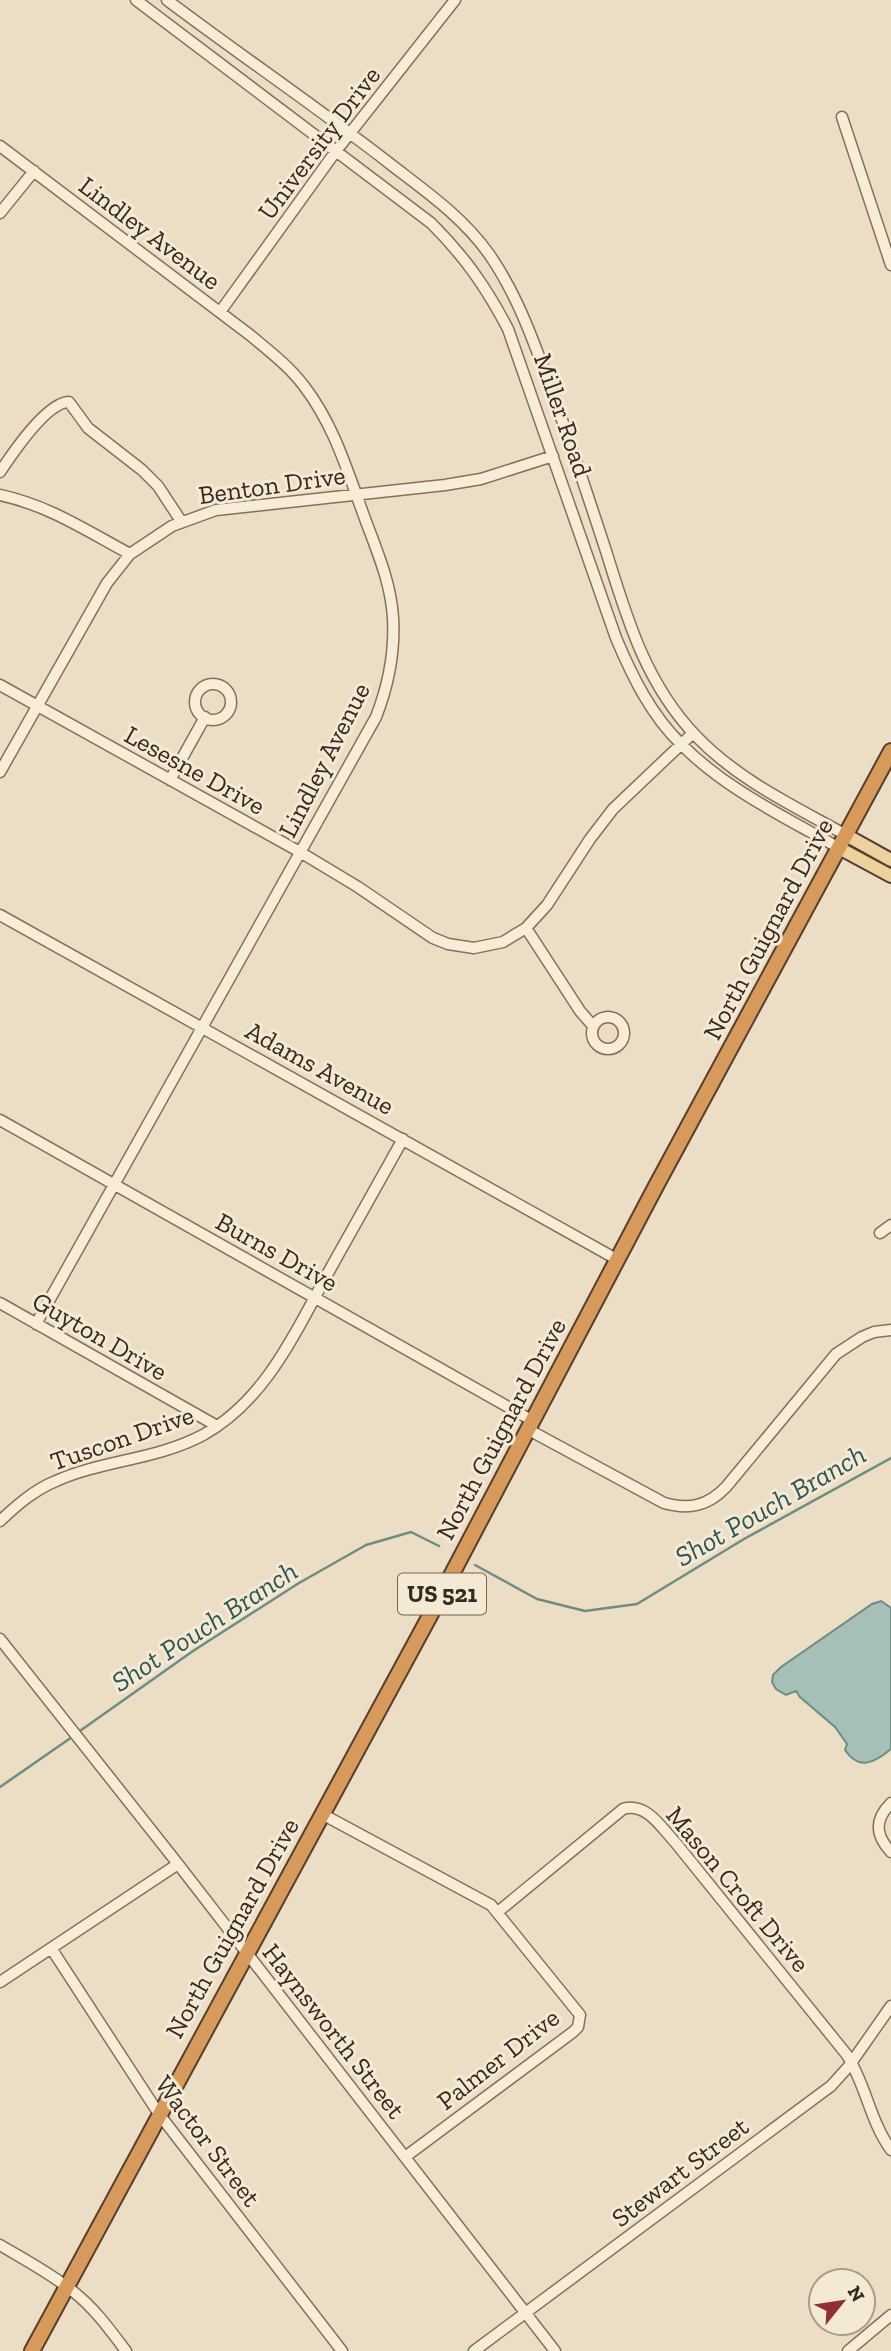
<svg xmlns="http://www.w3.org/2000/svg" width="891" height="2351" font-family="'Zilla Slab',serif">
  <rect width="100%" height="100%" fill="#ecdec5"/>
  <path fill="#a6bfb7" stroke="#6d8d84" stroke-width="2" d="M881 1601 891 1608V1749C874 1763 859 1771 845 1750L847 1744 835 1727 800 1697 796 1691 786 1695 776 1689 772 1682 773 1675 781 1667 872 1604Z"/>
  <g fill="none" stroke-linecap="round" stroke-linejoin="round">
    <path stroke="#6d8d84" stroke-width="2.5" d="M475 1565 537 1599 585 1611 637 1604 744 1539 891 1458
      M77 1733 193 1651 299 1583 366 1545 411 1532 439 1546
      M0 1787 72 1737"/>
    <g stroke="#86705c" stroke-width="13">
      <path id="minor" d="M136 0 431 223C465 257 486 287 508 329L616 638C632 676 651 715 681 744 725 789 785 817 839 848
        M167 0C240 55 317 107 389 163 425 191 462 216 489 254 519 297 536 348 554 397 572 448 589 499 606 551 627 619 646 684 696 736 738 780 794 806 846 835
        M842 117 891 265
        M0 146 250 335C269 351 289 366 304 386 334 425 347 470 364 516 376 549 391 582 393 618 395 652 388 686 376 717L36 1324
        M0 213 34 171
        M220 312 336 151 455 0
        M0 472C12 454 47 402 69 402L88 428 142 470 158 486 181 521
        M0 495C48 505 87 531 130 554
        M195 702a18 18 0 1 1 36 0a18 18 0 1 1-36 0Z
        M0 685 300 852 358 887 433 938 448 944 474 948 503 942 526 928 547 905 590 839 613 809 693 733
        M0 772 107 583 130 554 172 526 216 510 445 485 481 479 553 456
        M170 780 205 717
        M0 915 618 1260
        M526 928 580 1011 593 1026
        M592 1033a16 16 0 1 1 32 0a16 16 0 1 1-32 0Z
        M0 1120 533 1421
        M880 1233 891 1225
        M0 1303 217 1426
        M529 1430 664 1503C689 1510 708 1506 726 1487L836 1354 862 1337 874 1332 891 1330
        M0 1521C17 1505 34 1490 56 1481 103 1460 156 1460 203 1435 265 1401 295 1333 328 1273 353 1228 378 1184 403 1139
        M0 1639 178 1864 555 2351
        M891 1803C874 1820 875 1835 891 1852
        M322 1814 491 1905 580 2015 578 2027 573 2032 405 2157
        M499 1911 623 1809C646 1802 661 1827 675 1842L847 2055C866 2085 870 2121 891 2150
        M51 1948 159 2114 342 2351
        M0 1982 178 1864
        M0 2245C25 2260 52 2274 75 2293 95 2309 110 2330 126 2351
        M474 2351 831 2086 849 2066 891 2006
        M848 2351 891 2315"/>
    </g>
    <g stroke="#543f30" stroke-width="16">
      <path id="major" d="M846 835 891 860
        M839 848 891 876"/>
    </g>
    <g stroke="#543f30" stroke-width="18">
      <path id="highway" d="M32 2351 433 1610 656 1186 891 751"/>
    </g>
    <use href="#minor" stroke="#f7ecd7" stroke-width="10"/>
    <use href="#major" stroke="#edd19e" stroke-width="12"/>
    <use href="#highway" stroke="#d79a5a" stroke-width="14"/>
  </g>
  <g text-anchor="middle" stroke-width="6" stroke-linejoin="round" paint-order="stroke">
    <rect fill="#f4e9d4" stroke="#706355" stroke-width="2" x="398" y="1573.5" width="88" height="41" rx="5"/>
    <g font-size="24" font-weight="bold" fill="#37291f">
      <text x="442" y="1602">US 521</text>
    </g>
    <g font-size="26" fill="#37291f" stroke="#f4e9d4">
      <text transform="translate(319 143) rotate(-53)" y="9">University Drive</text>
      <text transform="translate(150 233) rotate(37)" y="9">Lindley Avenue</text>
      <text transform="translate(563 415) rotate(71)" y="9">Miller Road</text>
      <text transform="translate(272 485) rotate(-8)" y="9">Benton Drive</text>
      <text transform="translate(324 760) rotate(-63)" y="9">Lindley Avenue</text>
      <text transform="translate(195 770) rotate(29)" y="9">Lesesne Drive</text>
      <text transform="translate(768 929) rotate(-62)" y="9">North Guignard Drive</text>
      <text transform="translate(320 1068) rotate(29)" y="9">Adams Avenue</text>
      <text transform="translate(277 1252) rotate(29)" y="9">Burns Drive</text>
      <text transform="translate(100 1336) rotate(30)" y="9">Guyton Drive</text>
      <text transform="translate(501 1429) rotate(-62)" y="9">North Guignard Drive</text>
      <text transform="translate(122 1438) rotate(-19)" y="9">Tuscon Drive</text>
      <text transform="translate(738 1889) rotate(50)" y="9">Mason Croft Drive</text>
      <text transform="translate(232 1928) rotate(-61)" y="9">North Guignard Drive</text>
      <text transform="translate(334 2031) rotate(52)" y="9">Haynsworth Street</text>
      <text transform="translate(498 2059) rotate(-38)" y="9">Palmer Drive</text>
      <text transform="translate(208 2141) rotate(53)" y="9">Wactor Street</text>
      <text transform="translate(680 2172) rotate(-37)" y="9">Stewart Street</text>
    </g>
    <g font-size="28" font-style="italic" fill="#2f5651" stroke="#f4e9d4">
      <text transform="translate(770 1505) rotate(-30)" y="10">Shot Pouch Branch</text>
      <text transform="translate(204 1626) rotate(-33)" y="10">Shot Pouch Branch</text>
    </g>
  </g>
  <g transform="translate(842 2302) rotate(60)"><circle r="33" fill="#f4e9d4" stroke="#a89c8c" stroke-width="2"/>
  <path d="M0-5L12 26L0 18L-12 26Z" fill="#922f34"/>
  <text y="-10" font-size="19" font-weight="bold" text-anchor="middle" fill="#37291f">N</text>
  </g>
</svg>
